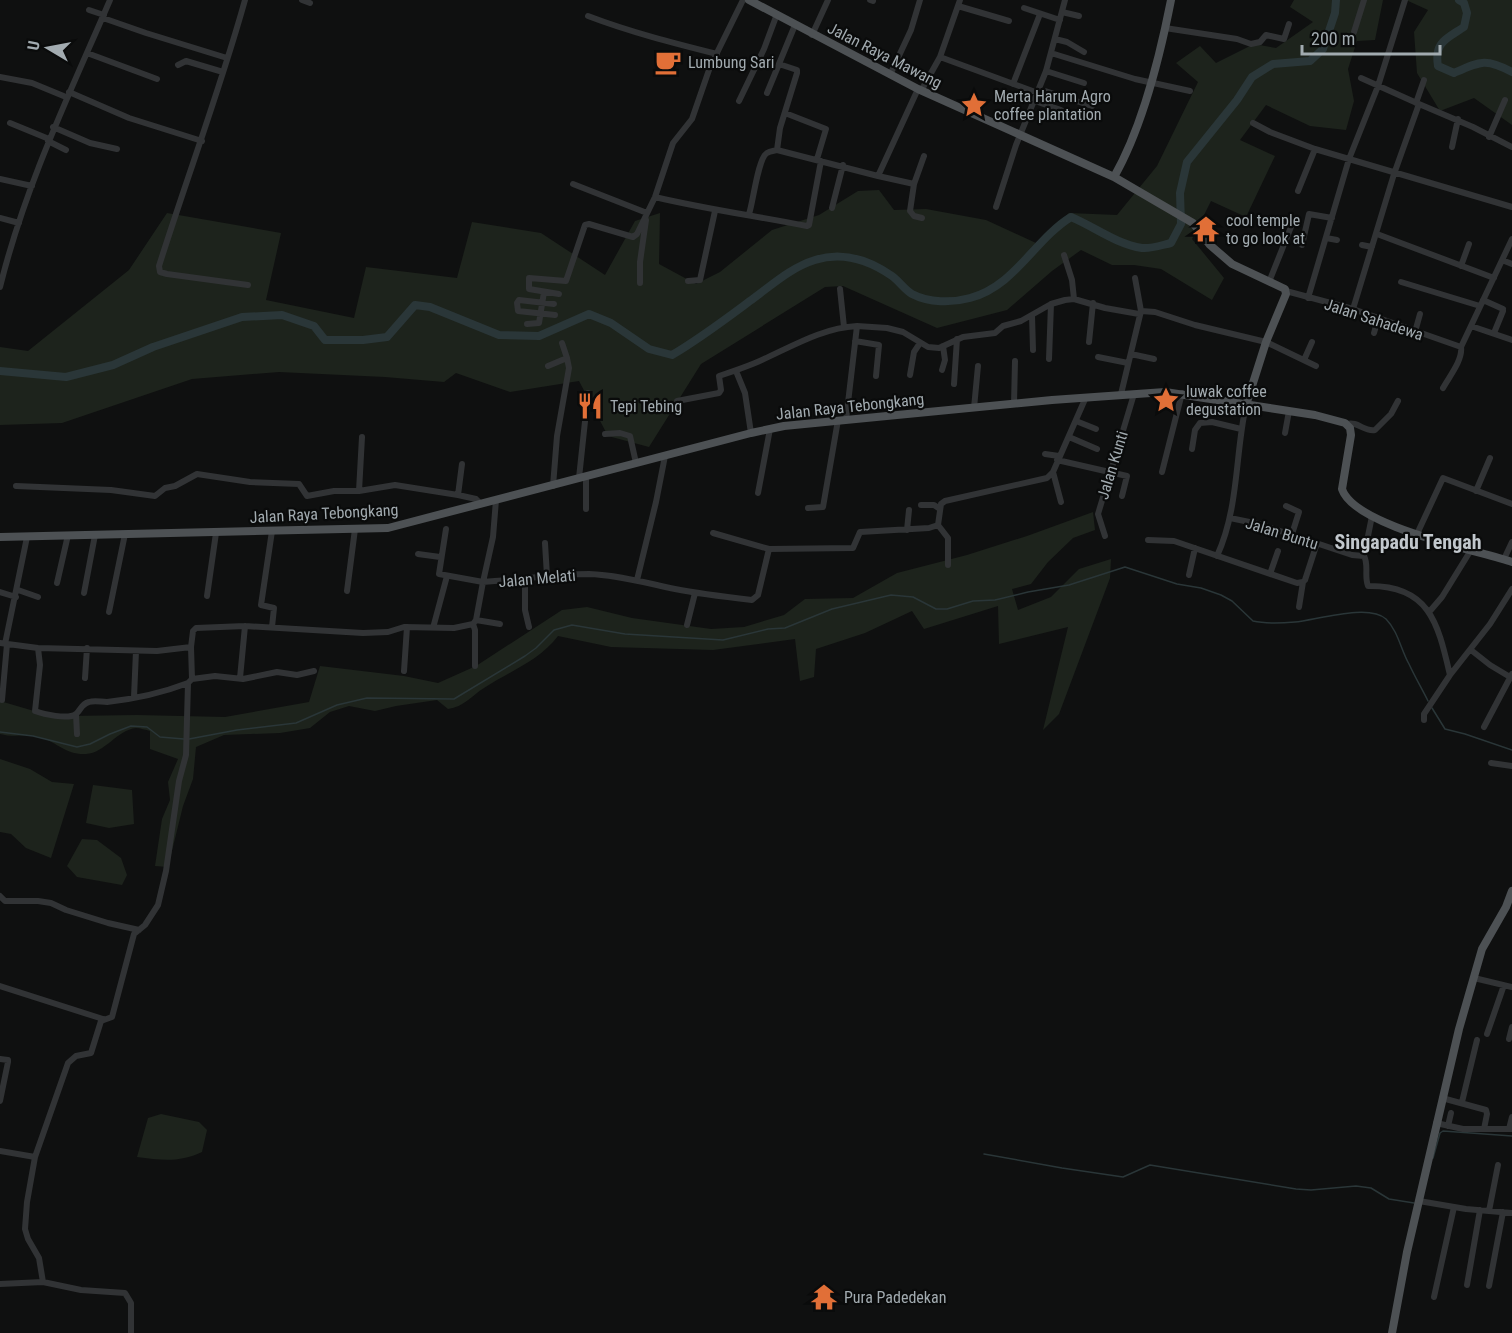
<svg xmlns="http://www.w3.org/2000/svg" width="1512" height="1333" font-family="'Roboto Condensed',sans-serif">
  <rect width="100%" height="100%" fill="#0f1010"/>
  <path fill="#1d231c" d="M1294 0H1383L1375 40 1357 41 1348 69 1354 101 1346 130 1310 126 1266 105 1240 140 1275 156 1246 217 1211 201 1192 239 1224 278 1212 300 1161 269 1134 265H1112L1081 250 1052 271 1007 310 937 328 843 286 825 287 701 364 649 447 608 436 579 381 510 392 456 373 444 382 385 377 279 372 192 379 62 423 0 425V347L28 351 129 270 167 213 281 233 266 300 354 318 366 267 457 278 472 222 541 233 605 275 635 221 660 213 659 264 696 284 720 272 772 230 819 215 858 191 879 190 894 210 926 209 986 220 1036 243 1069 213 1117 215 1157 166 1198 82 1176 63 1200 46 1216 63 1254 44 1276 48 1313 22 1290 7Z
    M1406 0H1512V125L1474 98 1440 111 1417 73 1414 32 1428 10Z
    M1093 512 1095 530 1073 538 1048 562 1031 584 1012 589 1018 610 1051 597 1079 569 1111 559 1110 578 1059 714 1043 730 1068 627 999 644 998 606 924 629 912 611 865 633 816 649 814 677 800 681 795 639 713 650 611 647 558 636C539 661 510 671 484 688 471 696 464 707 448 709L437 700 396 706 375 711 349 706 330 712 310 728 280 733 224 735 196 747 193 779 183 806 168 867 155 866 162 819 170 800 168 782 178 759 150 749V731C146 730 140 728 136 728 117 730 105 753 86 754 66 755 58 743 42 738 28 733 14 738 0 734V701L34 711 69 716 137 715 225 717 309 702 320 666 404 676 438 683 476 666 562 610 587 607 632 618 711 629 744 627 784 615 805 599 853 598 897 573 967 555 1027 536Z
    M0 759 30 769 52 782 74 784 51 858 26 848 11 834 0 832Z
    M93 785 132 790 134 824 109 828 86 823Z
    M82 839 97 840 121 858 127 875 122 885 77 877 67 866Z
    M161 1114 199 1122 207 1130 202 1152C179 1163 161 1160 137 1157L148 1118Z"/>
  <g fill="none" stroke-linecap="round" stroke-linejoin="round">
    <path stroke="#2a3638" stroke-width="1.5" d="M1432 708 1445 729 1465 734 1512 750
      M0 732 33 736 77 747 90 744 110 734 131 726 147 727 160 737 184 739
      M189 739 237 730 296 723 337 705 367 698 454 699 525 656 536 648 554 630 572 625 625 634 723 640 768 629 785 628 832 609 891 595 913 597 936 609H947L973 601 995 600 1028 592 1069 585 1125 567 1177 584 1201 588 1221 595 1232 601 1253 621C1266 624 1283 623 1295 622 1316 620 1369 603 1386 619 1398 631 1401 650 1409 664 1415 677 1422 689 1428 701
      M984 1154 1062 1168 1123 1177 1150 1165 1296 1189 1311 1190 1356 1186 1371 1188 1389 1199 1414 1203
      M1433 1158 1440 1133 1443 1131 1512 1136"/>
    <path stroke="#2a3638" stroke-width="8" d="M1459 0 1464 3 1467 13 1464 27C1446 39 1434 42 1438 66L1454 73C1481 61 1486 58 1512 72
      M0 371 66 377 113 365 153 347 242 317 282 315 314 326 325 340H363L387 337 415 305 430 307 499 335 539 336 589 314 611 323 649 349 672 355C701 338 727 318 754 298 773 284 792 267 815 260 843 251 869 260 892 276 899 281 905 290 912 294 929 303 952 303 970 298 1015 286 1034 240 1071 217 1095 227 1116 244 1142 248 1151 249 1162 245 1171 243L1181 224 1180 193 1187 162 1237 100 1252 77 1273 64 1310 61 1323 49 1335 13 1336 0"/>
    <path stroke="#313335" stroke-width="6" d="M245 0C220 90 187 177 159 266L160 272 167 274 248 285
      M302 0 310 3
      M870 0 873 1
      M958 6 1009 21
      M1024 8 1060 20
      M89 10 104 15
      M1062 12 1079 16
      M588 16C630 32 673 43 717 54
      M103 18 146 33 227 58
      M1165 28 1237 39 1251 44 1260 42 1266 35 1284 39 1289 24
      M1354 32 1364 0
      M812 35 828 0
      M1055 39 1067 42 1084 52
      M87 53 157 79
      M1051 53 1135 79 1190 91
      M940 57 1038 93
      M178 65 186 61 223 72
      M1046 71 1084 83
      M890 75 911 30 920 0
      M0 77 32 83 66 97
      M1013 84 1040 14
      M1039 89 1092 106
      M921 91 940 57 960 0
      M69 92 129 118 202 141
      M767 93 795 25
      M739 101 764 49 777 14
      M1035 101 1061 110
      M1416 103 1424 80
      M1419 104 1473 127 1512 147
      M785 113 826 129 817 159
      M10 123 49 139
      M1253 123 1270 132 1315 149 1512 207
      M53 127 90 143 117 149
      M1489 137 1505 100
      M48 141 66 150
      M1452 147 1458 119
      M777 150 780 128 797 73V70L779 64
      M878 176 914 184
      M0 179 32 186
      M573 184 647 213
      M1298 191 1315 149
      M655 197C705 209 756 216 807 226L809 225 821 161
      M996 207 1016 145 1046 71 1065 0
      M832 208 843 165
      M749 214C753 203 758 158 767 153 770 151 773 151 777 150L878 176 918 89
      M0 218 19 223
      M922 218 914 216 910 211 914 184 924 156
      M1377 234 1494 278
      M1326 238 1337 240
      M1302 245 1309 214 1332 218
      M1362 245 1372 247
      M1064 255 1072 280 1074 299
      M1502 260 1512 264
      M1461 266 1469 244
      M688 281 700 280 715 211
      M1269 282 1291 227
      M1401 282 1480 306
      M640 283V262L646 220
      M0 287C25 186 69 95 110 0
      M840 289 844 327
      M1286 291 1353 309 1461 347
      M559 294 529 289V278L566 281 585 225 589 224 633 237 637 234 655 197 673 143 692 119 710 67 743 0
      M1308 298 1349 159 1378 86 1405 0
      M1483 300 1503 309
      M554 304 519 300 517 303 518 311 555 315
      M1353 309 1394 174 1419 104 1361 78
      M1141 311 1155 312 1195 325 1266 342 1316 366
      M1032 315 1033 350
      M527 324 539 323 544 292
      M1471 326 1512 340
      M1415 332 1420 314
      M1374 333 1378 319
      M1494 333 1503 311
      M855 341 879 345 876 376
      M1089 342 1093 303
      M1131 354 1154 359
      M1098 357 1128 363
      M1049 359 1051 304
      M1304 360 1312 342
      M548 366 567 358
      M942 370 945 360 943 346
      M736 371 745 393 751 433
      M910 375 914 352 920 343
      M954 384 957 339
      M1443 388C1449 377 1463 360 1461 347L1512 239
      M1121 394 1141 311 1135 278
      M677 401 719 393 721 390 719 376C731 372 743 368 755 363 788 349 820 328 857 326
      M1014 404 1015 361
      M974 408 978 366
      M846 420 857 326 887 328 903 332 928 347 939 348 963 337 995 333 1003 326 1021 321 1051 304 1065 300 1074 299 1105 308 1139 314
      M1076 421 1096 429
      M1347 424C1358 421 1364 432 1375 430L1391 414 1398 401
      M1285 433 1289 411
      M605 434 620 433 630 436 636 463
      M1069 437 1097 449
      M1192 449 1195 430 1200 423 1212 422 1241 429
      M1045 454 1059 456
      M1057 460 1127 476 1122 496
      M1053 472 1061 502
      M1162 472 1182 393
      M586 476V509
      M579 478 588 393
      M16 486 111 490 155 496 165 488 175 486 197 474 250 482 299 484 307 496 334 491H359L395 485 458 495 476 499 481 504
      M553 486 557 436 569 368 567 358 562 343
      M359 491 362 437
      M1476 491 1490 458
      M758 493 770 429
      M458 495 462 464
      M921 505H934L940 509
      M1286 506 1299 512 1292 534
      M808 508 823 507 838 420
      M1230 518 1259 524 1352 555 1364 556
      M938 525 948 538V565
      M446 529 439 574 483 582 493 537 496 500
      M907 530 909 510
      M272 531 261 605 274 608 272 627
      M713 533 769 549
      M1417 534 1443 478 1512 504
      M1105 536 1098 514 1134 394
      M1148 540 1174 541 1297 583 1303 582 1305 580 1317 543
      M545 543 547 576
      M418 554 440 557
      M1217 556C1239 508 1235 455 1246 405
      M1364 556C1369 565 1364 576 1368 586 1430 585 1438 624 1450 675L1490 624 1512 589
      M1364 556 1372 516
      M1504 559 1512 542
      M1270 574 1278 551
      M1189 575 1195 548
      M525 580V610L529 627
      M637 580 656 502 665 456
      M57 583 68 535
      M18 590 38 597
      M347 591 355 529
      M0 592 16 597
      M84 593 95 535
      M207 596 216 533
      M1299 607 1303 582
      M1430 611 1442 597 1471 550
      M109 612 125 534
      M476 620 500 624
      M473 624 475 630V666
      M687 625 695 593
      M433 628 447 576
      M0 643 38 648 157 651 191 647 193 631 196 628 245 626 363 633 388 632 404 627 454 628 473 624 476 620 483 582C519 580 553 574 589 574 618 575 646 583 675 589 700 594 726 597 752 600L758 595 769 549 853 548 860 532 929 528 938 525 941 504 945 501 1047 478 1053 472 1086 397
      M5 644 27 537
      M38 648 40 665 35 711C43 714 68 720 76 714 81 710 81 704 89 702 95 700 101 702 107 702 134 699 162 693 188 683
      M1471 650 1490 665 1510 677
      M404 671 407 627
      M85 678 87 648
      M240 678 245 626
      M192 679 215 676 243 679 277 672 297 675 314 671
      M134 697 136 651
      M2 700 7 644
      M76 714 77 734
      M1424 720V714L1450 675
      M1484 727 1512 674
      M1491 763 1512 766
      M0 896 5 901H38L51 903 66 910 108 923 139 930
      M1474 978 1512 987
      M0 986 103 1019
      M1487 1034 1504 985
      M1509 1039 1512 1027
      M0 1059 8 1060V1062L0 1101
      M1442 1098 1486 1110 1487 1114 1484 1129
      M1462 1102 1477 1040
      M1436 1123 1463 1129H1512
      M1448 1126 1451 1113
      M1509 1129 1512 1117
      M0 1151 35 1157
      M1419 1201 1466 1209 1512 1213
      M1489 1211 1498 1165
      M0 1284 43 1282
      M1467 1285 1480 1210
      M1489 1286 1503 1212
      M1434 1297 1454 1207
      M131 1333V1303L125 1293 81 1290 43 1282 39 1258 28 1239 25 1229 27 1202 35 1157 68 1063 76 1056 91 1053 101 1021 112 1017 134 934 145 925 158 905 166 871 179 781 186 755 188 683 192 679 191 647"/>
    <path stroke="#4d5154" stroke-width="8" d="M749 0 918 89 1114 177 1193 223 1210 245 1232 264 1285 289 1286 294 1266 342 1246 405
      M1114 177C1142 128 1160 56 1171 0
      M0 537 388 528 751 433 784 426 1052 400 1165 392 1315 415 1345 423 1350 428 1351 435 1342 489C1354 526 1476 550 1512 562
      M1392 1333 1407 1252 1459 1029 1482 949 1506 907 1512 891"/>
  </g>
  <defs>
    <g id="cafe-bare" transform="scale(2.07)"><path d="M-5.5-4.5H6V0H3Q3 3.5 0 3.5H-2.5Q-5.5 3.5-5.5 0ZM3-3.2v2h1.7v-2ZM-6 4.5H4V6H-6Z" fill="#e16f37" stroke="#0a0b0b" stroke-width="2.5" paint-order="stroke"/></g>
    <g id="sight-bare" transform="scale(2.07)"><path d="M0-6L1.8-2.2L6-1.7L2.9 1.2L3.7 5.4L0 3.3L-3.7 5.4L-2.9 1.2L-6-1.7L-1.8-2.2Z" fill="#e16f37" stroke="#0a0b0b" stroke-width="2.5" paint-order="stroke"/></g>
    <g id="temple-bare" transform="scale(2.07)"><path d="M0-6L5-2H3V0L6.5 2.5H4V6H1.5V3h-3V6H-4V2.5H-6.5L-3 0V-2H-5Z" fill="#e16f37" stroke="#0a0b0b" stroke-width="2.5" paint-order="stroke"/></g>
    <g id="restaurant-bare" transform="scale(2.07)"><path d="M-5-6h1v4h1v-4h1v4h1v-4h1v5L-1.5 .5V6h-2V.5L-5-1ZM5-6V6H3V1.5H1.5Q1.5-4 5-6Z" fill="#e16f37" stroke="#0a0b0b" stroke-width="2.5" paint-order="stroke"/></g>
  </defs>
  <g fill-rule="evenodd">
    <use href="#cafe-bare" x="668" y="62"/>
    <use href="#sight-bare" x="974" y="105"/>
    <use href="#temple-bare" x="1206" y="229"/>
    <use href="#sight-bare" x="1166" y="400"/>
    <use href="#restaurant-bare" x="590" y="406"/>
    <use href="#temple-bare" x="824" y="1297"/>
  </g>
  <g text-anchor="middle" stroke-width="4.5" stroke-linejoin="round" paint-order="stroke">
    <g font-size="16" fill="#a2abb0" stroke="#0a0b0b">
      <text transform="translate(885 55) rotate(27)" y="6">Jalan Raya Mawang</text>
      <text transform="translate(1374 319) rotate(18)" y="6">Jalan Sahadewa</text>
      <text transform="translate(850 406) rotate(-6)" y="6">Jalan Raya Tebongkang</text>
      <text transform="translate(1112 465) rotate(-73)" y="6">Jalan Kunti</text>
      <text transform="translate(324 513) rotate(-3)" y="6">Jalan Raya Tebongkang</text>
      <text transform="translate(1282 533) rotate(17)" y="6">Jalan Buntu</text>
      <text transform="translate(537 578) rotate(-5)" y="6">Jalan Melati</text>
    </g>
    <g font-size="16" fill="#a2abb0" stroke="#0a0b0b" text-anchor="start">
      <text x="688" y="68">Lumbung Sari</text>
      <text x="994" y="102">Merta Harum Agro<tspan x="994" dy="18">coffee plantation</tspan></text>
      <text x="1226" y="226">cool temple<tspan x="1226" dy="18">to go look at</tspan></text>
      <text x="1186" y="397">luwak coffee<tspan x="1186" dy="18">degustation</tspan></text>
      <text x="610" y="412">Tepi Tebing</text>
      <text x="844" y="1303">Pura Padedekan</text>
    </g>
    <g font-size="20" font-weight="bold" fill="#c2c8cd" stroke="#0a0b0b">
      <text x="1408" y="549">Singapadu Tengah</text>
    </g>
  </g>
  <g transform="translate(48 48) rotate(280)" stroke="#0a0b0b" stroke-width="4.5" paint-order="stroke">
  <path d="M0-4.5L10 22L0 15L-10 22Z" fill="#a2abb0"/>
  <text y="-9" font-size="16" font-weight="bold" text-anchor="middle" fill="#a2abb0">U</text>
  </g>
  <path d="M1302 45v9h138v-9" fill="none" stroke="#a2abb0" stroke-width="3"/>
  <text x="1311" y="45" font-size="18" fill="#a2abb0" stroke="#0a0b0b" stroke-width="4.5" paint-order="stroke">200 m</text>
</svg>
